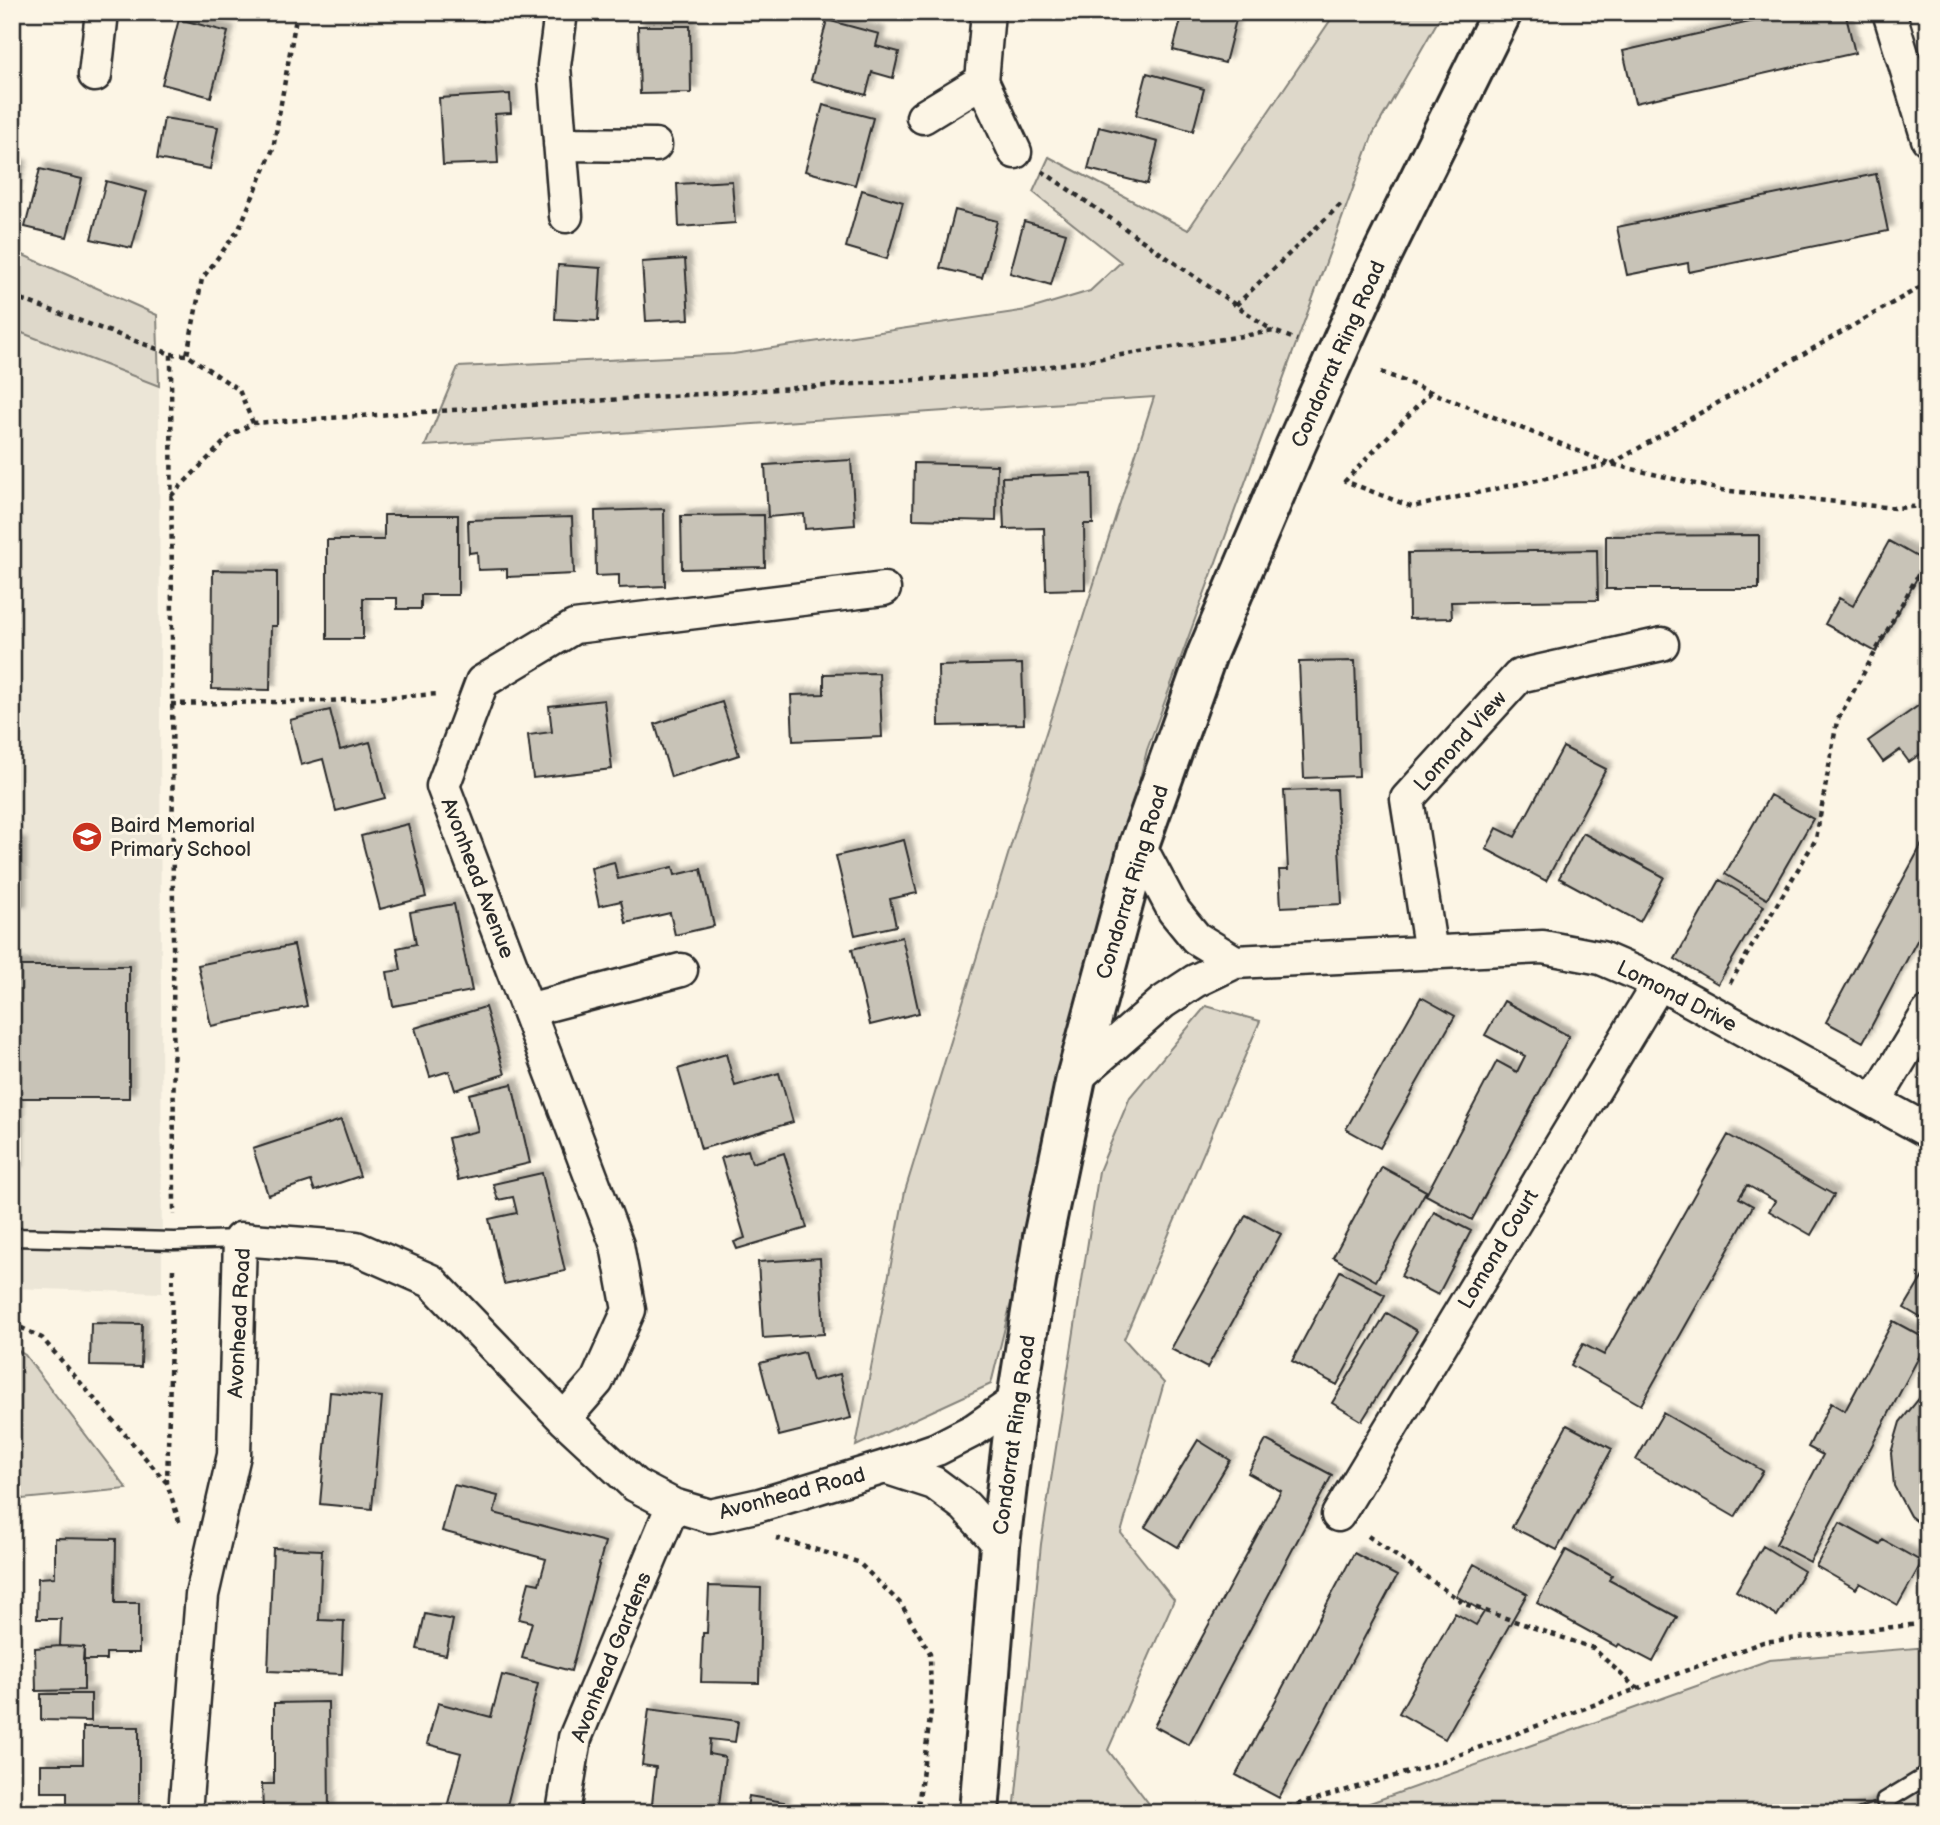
<svg xmlns="http://www.w3.org/2000/svg" width="1940" height="1825" font-family="'Balsamiq Sans',sans-serif">
  <defs>
    <filter id="shadow"><feDropShadow dx="6" dy="-6" stdDeviation="2" flood-color="#0004"/></filter>
  </defs>
  <rect width="100%" height="100%" fill="#fcf5e5"/>
  <filter id="ink" filterUnits="userSpaceOnUse"><feTurbulence type="fractalNoise" baseFrequency=".0143" numOctaves="2"/><feDisplacementMap in="SourceGraphic" scale="14" xChannelSelector="R" yChannelSelector="G"/><feConvolveMatrix kernelMatrix="1 2 1 2 8 2 1 2 1" color-interpolation-filters="sRGB"/></filter>
  <g filter="url(#ink)">
    <path fill="#ece6d7" d="M12 329 159 386 162 1293 12 1288Z"/>
    <path fill="#ded8ca" stroke="#84827a" stroke-width="2" d="M1336 12H1443L1373 134 1147 750 991 1384 856 1446 905 1191 1034 770 1154 397 425 446 458 367 733 354 1027 310 1090 291 1121 262 1033 192 1049 157 1188 230Z
      M12 250 157 315 159 386 12 329Z
      M1206 1006 1260 1021 1124 1339 1164 1383 1121 1533 1174 1600 1108 1750 1156 1813H1014L1041 1544 1099 1171 1130 1097Z
      M12 1347 25 1355 127 1489 12 1500Z
      M1928 1647V1813H1342L1769 1660Z"/>
    <path fill="#c8c3b7" stroke="#2b2b2b" stroke-width="2" filter="url(#shadow)" d="M450 12H485L483 21Z
      M1183 12H1238L1225 63 1173 50Z
      M1793 12H1845L1855 53 1635 103 1623 51Z
      M179 19 228 32 211 97 162 84Z
      M827 20 879 34 876 46 899 52 893 78 872 72 866 95 811 80Z
      M638 26H690L691 93 640 94Z
      M1147 73 1204 89 1193 131 1136 115Z
      M510 94 511 113 495 114 498 163 443 165 439 98Z
      M823 105 873 118 855 185 805 171Z
      M164 118 218 127 210 169 157 159Z
      M1099 127 1158 142 1147 184 1088 169Z
      M12 165 21 167 12 198Z
      M40 169 82 179 67 237 25 227Z
      M1876 174 1888 231 1689 272 1688 263 1627 275 1617 227Z
      M106 181 147 192 132 248 91 239Z
      M732 181 735 223 679 227 677 184Z
      M862 190 903 202 887 259 846 247Z
      M955 210 997 221 982 278 940 268Z
      M1024 221 1066 233 1051 285 1010 273Z
      M685 259 689 319 646 321 642 262Z
      M558 265 601 268 598 321 555 319Z
      M851 460 855 525 805 529 804 514 768 517 765 465Z
      M914 463 997 465 996 521 913 519Z
      M1092 474 1093 524H1084L1085 589 1046 590 1044 528 1004 529 1002 477Z
      M664 509 665 586 619 588V575L596 576 595 511Z
      M384 515H458V595H421V609H397V598H363V639H327V540H384Z
      M764 515 765 567 682 569 681 516Z
      M572 517 574 574 507 577V569L478 570 477 552 469 553 468 520Z
      M1759 535V589H1606V536Z
      M1889 541 1926 562 1876 652 1825 624 1839 598 1853 606Z
      M1597 550 1598 600 1451 602 1452 618 1409 619 1408 553Z
      M213 570 277 571V626H271L270 690 212 689Z
      M1355 661 1359 776 1304 778 1299 662Z
      M1022 664 1024 724 939 726 938 666Z
      M879 673 882 737 793 741 791 695 824 694V674Z
      M1928 699V749L1909 762 1900 750 1883 762 1868 741Z
      M604 700 612 769 533 778 528 735 552 732 549 706Z
      M722 702 739 755 671 777 655 724Z
      M330 710 340 750 370 742 385 798 336 811 323 759 301 765 290 720Z
      M1563 747 1606 769 1546 881 1486 849 1497 828 1515 837Z
      M1336 789 1342 904 1281 907 1279 870H1288L1284 791Z
      M1770 795 1813 819 1767 899 1725 874Z
      M408 824 426 897 380 909 361 836Z
      M1583 833 1664 877 1640 922 1559 878Z
      M904 840 917 893 890 899 896 926 855 935 836 856Z
      M12 844H20V912L12 911Z
      M1922 844 1928 847V920L1863 1042 1826 1022Z
      M614 862 618 879 673 867 675 875 701 869 714 926 675 935 670 913 626 923 621 901 599 906 591 868Z
      M1720 880 1764 906 1718 984 1675 959Z
      M454 904 472 991 393 1006 387 972 401 970 397 948 416 944 410 912Z
      M902 937 919 1013 870 1025 852 949Z
      M294 945 307 1006 211 1026 198 965Z
      M12 966H129V1098H17V1171H12Z
      M1421 997 1455 1016 1380 1148 1346 1129Z
      M1504 1001 1569 1036 1472 1220 1426 1195 1497 1061 1517 1072 1525 1056 1485 1035Z
      M485 1007 505 1074 455 1090 449 1071 430 1077 415 1028Z
      M726 1054 735 1086 779 1073 793 1122 701 1149 678 1069Z
      M512 1084 530 1163 458 1180 448 1138 478 1131 469 1094Z
      M341 1120 360 1176 315 1191 311 1181 268 1195 253 1149Z
      M1728 1135 1834 1195 1811 1235 1769 1211 1775 1201 1747 1185 1739 1198 1753 1206 1641 1405 1571 1365 1583 1344 1604 1355Z
      M748 1150 752 1163 784 1153 807 1228 737 1249 734 1242 745 1238 721 1158Z
      M1382 1167 1426 1191 1376 1281 1333 1257Z
      M542 1173 565 1271 504 1284 489 1219 517 1213 513 1197 498 1200 493 1184Z
      M1434 1212 1471 1231 1438 1295 1401 1276Z
      M1246 1215 1281 1234 1207 1368 1171 1349Z
      M820 1258 824 1334 763 1338 758 1262Z
      M1928 1268V1322L1904 1308Z
      M1340 1271 1385 1295 1337 1385 1292 1361Z
      M1387 1313 1417 1331 1362 1421 1332 1403Z
      M1893 1321 1928 1340 1810 1562 1776 1544 1823 1455 1808 1447 1831 1403 1845 1411Z
      M91 1323 142 1324 141 1367 90 1366Z
      M804 1352 812 1381 840 1374 851 1418 779 1436 760 1363Z
      M330 1392 382 1397 372 1509 320 1504Z
      M1928 1393V1530L1910 1516 1894 1486 1891 1453 1900 1422 1921 1396Z
      M1663 1413 1763 1471 1735 1517 1636 1460Z
      M1567 1425 1612 1449 1557 1550 1512 1527Z
      M1198 1440 1230 1460 1178 1547 1145 1527Z
      M1266 1440 1332 1475 1189 1745 1154 1726 1281 1491 1248 1473Z
      M454 1485 498 1496 494 1513 605 1542 571 1671 522 1658 532 1622 519 1619 529 1582 539 1584 546 1559 442 1531Z
      M1840 1523 1880 1545 1883 1540 1922 1562 1898 1605 1860 1583 1856 1589 1816 1566Z
      M55 1538 116 1539 115 1603H139V1653H106V1660H83L84 1647 60 1646 61 1619H37L38 1578 55 1577Z
      M1763 1546 1804 1571 1777 1616 1736 1591Z
      M273 1548 322 1550 319 1620 344 1621 342 1674 268 1671Z
      M1566 1550 1612 1575 1609 1580 1677 1617 1653 1662 1619 1644 1617 1647 1537 1603Z
      M1354 1553 1397 1576 1279 1798 1236 1775Z
      M1474 1564 1527 1594 1445 1739 1399 1713 1455 1613 1476 1625 1484 1612 1456 1596Z
      M709 1586 761 1588 759 1683 701 1682 703 1633H707Z
      M425 1614 453 1620 446 1655 417 1649Z
      M60 1646 84 1647V1690L36 1691 35 1648Z
      M502 1675 538 1684 505 1813 446 1811 461 1753 427 1744 438 1703 491 1717Z
      M41 1694H91V1721L41 1720Z
      M328 1702 329 1813H263L262 1784H274V1703Z
      M649 1709 738 1721 735 1742 710 1739 709 1754 725 1757 718 1813 652 1804 656 1767 642 1765Z
      M83 1727H139V1813H67V1792H41V1764H83Z
      M749 1796 784 1802 783 1813H746Z
      M1876 1802 1880 1813H1845Z"/>
    <g fill="none" stroke-linecap="round" stroke-linejoin="round">
      <g stroke="#2b2b2b" stroke-width="21">
        <path id="service" d="M12 1237 174 1241 240 1239
          M1885 1801 1928 1775"/>
      </g>
      <g stroke="#2b2b2b" stroke-width="37">
        <path id="minor" d="M561 12 554 66 566 216
          M988 12 982 81 1015 152
          M1889 12 1928 139
          M95 75 102 12
          M923 117 982 81
          M560 144 655 145
          M1139 845 1174 911 1196 938 1235 962
          M1431 953 1407 799 1519 676 1662 644
          M528 1010 681 970
          M1076 1078 1163 1002 1195 981 1235 962 1543 947 1601 958 1659 983 1928 1131
          M1875 1101 1928 1013
          M564 1419 597 1381 629 1310 617 1245 443 786 482 682 574 627 884 589
          M885 1467 934 1483 965 1506 1000 1545
          M1338 1515 1659 983
          M185 1813 202 1595 234 1455 240 1239 356 1248 431 1281 564 1419 635 1485 673 1505 710 1516 760 1505 885 1467 937 1449 974 1430 1017 1400
          M563 1813 575 1738 673 1505"/>
      </g>
      <g stroke="#2b2b2b" stroke-width="44">
        <path id="tertiary" d="M979 1813 1000 1545 1017 1400 1043 1237 1076 1078 1139 845 1207 654 1295 447 1373 273 1502 12"/>
      </g>
      <path stroke="#2b2b2b" stroke-width="4.5" stroke-dasharray="5 5" stroke-linecap="butt" d="M1042 171 1273 331
        M12 296 171 354 174 1215
        M1236 305 1344 201
        M171 354 187 355
        M1381 372 1611 464 1721 490 1894 508 1928 506
        M1431 392 1345 481 1412 507 1611 464 1917 289 1928 285
        M253 423 239 390 187 355 202 279 239 229 273 149 297 12
        M171 496 230 436 253 423 994 375 1274 331 1297 340
        M171 704 327 701 439 694
        M1730 983 1816 839 1837 721 1928 557
        M173 1269 167 1483 180 1524
        M12 1323 42 1338 166 1482
        M1368 1536 1465 1604 1593 1648 1637 1689
        M776 1538 858 1562 901 1604 930 1653 931 1711 917 1813
        M1268 1813 1429 1766 1763 1642 1928 1623"/>
      <use href="#service" stroke="#fcf5e5" stroke-width="16"/>
      <use href="#minor" stroke="#fcf5e5" stroke-width="32"/>
      <use href="#tertiary" stroke="#fcf5e5" stroke-width="38"/>
    </g>
  </g>
  <defs>
    <g id="school-disc" transform="scale(1.575)"><circle r="9.5" fill="#c8321e" stroke="#fcf5e5"/><path d="M0-5L7-2L0 1L-7-2ZM-4 1L0 2.5L4 1V4Q0 6-4 4Z" fill="#fff"/></g>
  </defs>
  <g fill-rule="evenodd">
    <use href="#school-disc" x="87" y="837"/>
  </g>
  <g text-anchor="middle" stroke-width="6" stroke-linejoin="round" paint-order="stroke">
    <g font-size="21" fill="#2b2b2b" stroke="#fcf5e5">
      <text transform="translate(1338 354) rotate(-66)" y="7">Condorrat Ring Road</text>
      <text transform="translate(1460 741) rotate(-48)" y="7">Lomond View</text>
      <text transform="translate(478 878) rotate(69)" y="7">Avonhead Avenue</text>
      <text transform="translate(1132 882) rotate(-73)" y="7">Condorrat Ring Road</text>
      <text transform="translate(1677 996) rotate(27)" y="7">Lomond Drive</text>
      <text transform="translate(1498 1249) rotate(-59)" y="7">Lomond Court</text>
      <text transform="translate(239 1323) rotate(-87)" y="7">Avonhead Road</text>
      <text transform="translate(1014 1435) rotate(-82)" y="7">Condorrat Ring Road</text>
      <text transform="translate(792 1493) rotate(-15)" y="7">Avonhead Road</text>
      <text transform="translate(611 1657) rotate(-68)" y="7">Avonhead Gardens</text>
    </g>
    <g font-size="21" fill="#2b2b2b" stroke="#fcf5e5" text-anchor="start">
      <text x="110" y="832">Baird Memorial<tspan x="110" dy="24">Primary School</tspan></text>
    </g>
  </g>
  <rect width="1940" height="1825" fill="none" stroke="#fcf5e5" stroke-width="42"/>
  <rect x="21" y="21" width="1898" height="1783" fill="none" stroke="#2b2b2b" stroke-width="2.5" filter="url(#ink)"/>
</svg>
